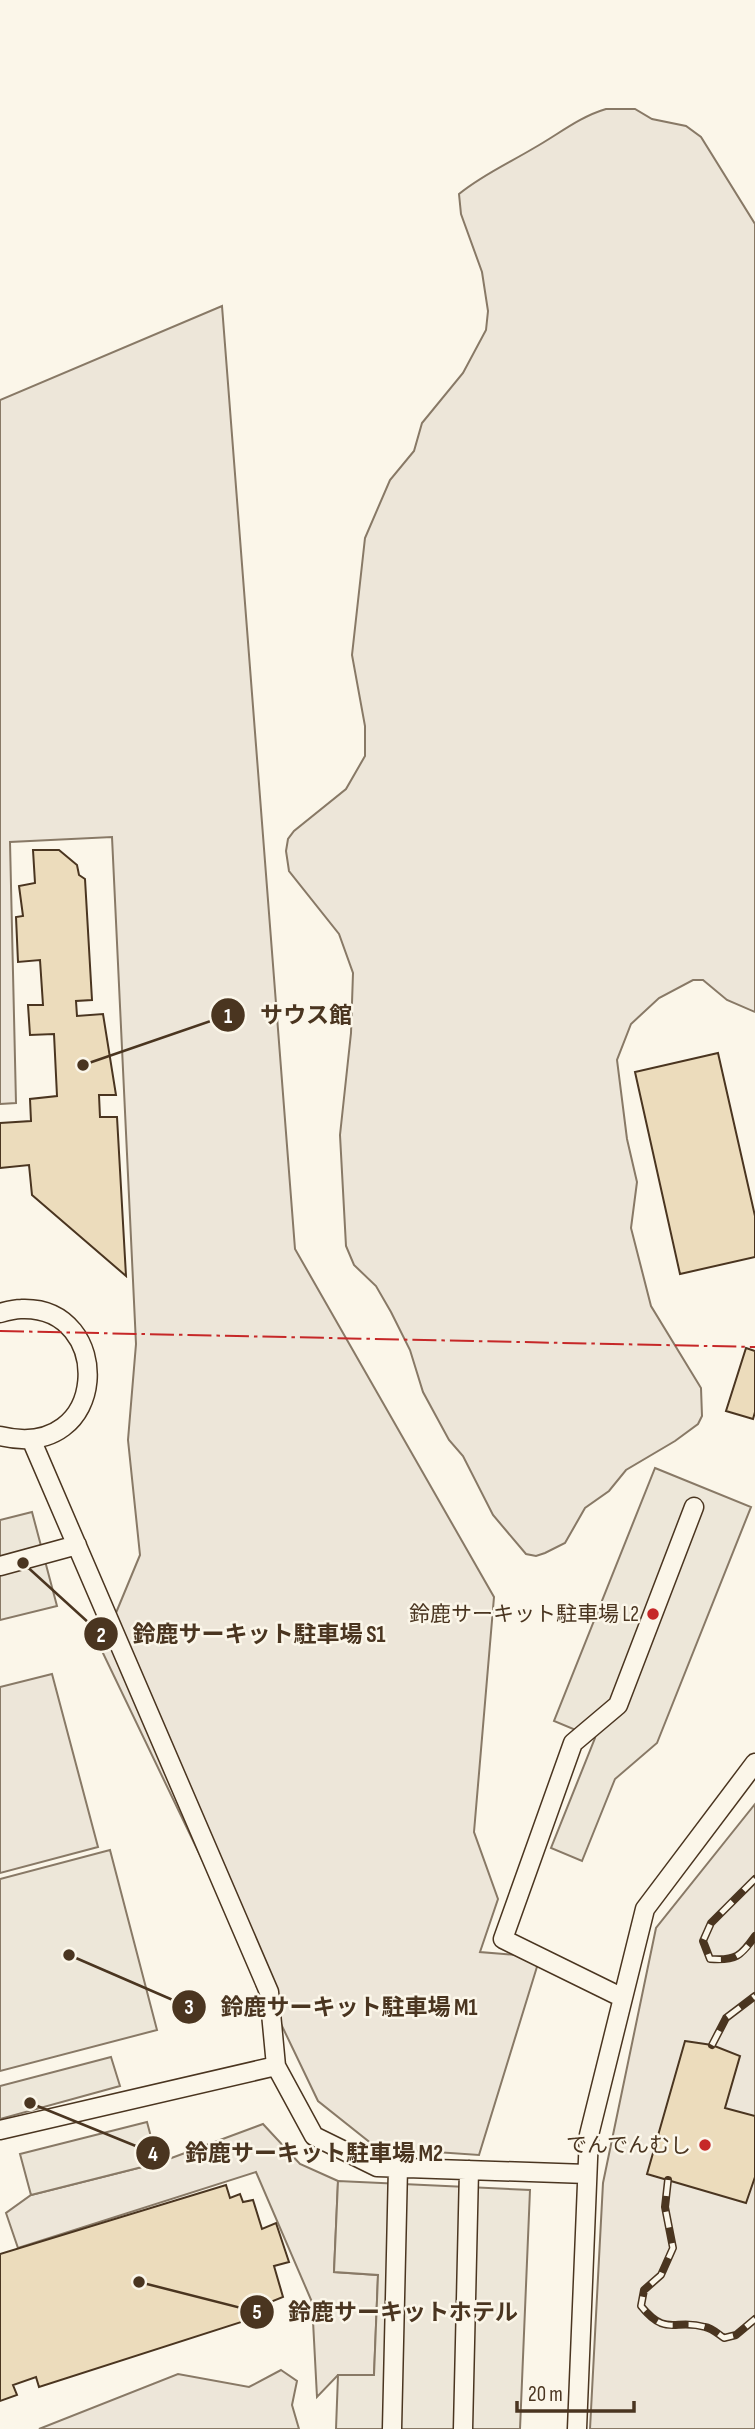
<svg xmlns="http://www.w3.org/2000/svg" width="755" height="2429" font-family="'Sofia Sans Condensed','Noto Sans JP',sans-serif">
  <rect width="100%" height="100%" fill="#fbf6e9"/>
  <path fill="#ede6d9" stroke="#887966" stroke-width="2" d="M606 109H635L652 119 686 126 701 137 755 224V1012L727 1000 703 980H693L659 998 631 1024 617 1060 627 1139 637 1182 631 1228 651 1306 701 1388 702 1416 698 1424 675 1441 626 1470 609 1491 585 1508 565 1543 545 1553 536 1556 526 1554 493 1515 463 1456 449 1440 423 1392 410 1350 391 1312 376 1286 354 1265 346 1246 340 1135 351 1033 353 973 339 934 289 871 286 851 288 839 294 831 346 789 365 756V726L352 655 365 538 390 480 414 451 422 423 463 373 486 330 488 311 482 272 461 214 459 194C482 175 509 163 534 148 559 134 579 117 606 109Z
    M222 306 295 1249 494 1597 474 1832 498 1899 480 1952 540 1957 479 2155 377 2148 318 2101 101 1649 140 1555 128 1440 136 1344 112 837 10 842 16 1103 0 1104V400Z
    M52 1674 98 1847 0 1873V1687Z
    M755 1804V2429H590L603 2183 656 1928Z
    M263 2124 300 2164 338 2181 334 2272 378 2275 374 2376 338 2375 317 2397 312 2302 256 2172 18 2248 6 2213 31 2195 158 2163Z
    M281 2370 297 2381 292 2405 299 2429H39L178 2374 249 2387Z"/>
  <path fill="#ede7d9" stroke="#887966" stroke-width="2" d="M655 1468 751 1507 657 1743 615 1779 582 1861 551 1848 595 1738 554 1721Z
    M32 1512 57 1606 0 1620V1520Z
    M110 1850 157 2030 0 2071V1879Z
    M111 2057 120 2086 0 2119V2086Z
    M147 2122 158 2163 31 2195 20 2154Z
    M338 2181 530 2190 520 2429H336L338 2375H374L378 2275 334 2272Z"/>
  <path fill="#ecdcbc" stroke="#4a3520" stroke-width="2" d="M33 850H59L77 865 79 875 85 879 92 1000 76 1001 77 1016 103 1014 116 1095H99L100 1117H117L126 1276 32 1195 29 1165 0 1168V1123L31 1121 30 1099 57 1096 54 1034 30 1035 28 1005H43L40 960 18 962 16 917 23 916 19 886 35 883Z
    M718 1053 755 1216V1257L680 1274 635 1072Z
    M746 1348 755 1351V1412L753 1419 726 1411Z
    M685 2041 712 2045 740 2056 725 2108 755 2116V2177L746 2203 647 2174Z
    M226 2185 230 2198 240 2194 243 2202 253 2200 262 2229 276 2223 289 2262 274 2266 283 2297 263 2305 266 2314 39 2387 36 2377 13 2385 17 2395 0 2401V2254Z"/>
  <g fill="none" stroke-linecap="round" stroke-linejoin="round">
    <g stroke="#4a3520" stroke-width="21">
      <path id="lane" d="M0 1313C7 1311 14 1309 21 1309 115 1305 111 1463 0 1436
        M31 1439 269 1992 276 2066
        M0 1566 77 1545
        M623 1998 503 1939 573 1743 618 1705 694 1507
        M0 2130 276 2066 314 2136 377 2167 587 2174
        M392 2429 398 2167
        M463 2429 469 2170
        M577 2429 589 2135 645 1909 755 1763"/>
    </g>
    <use href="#lane" stroke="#fbf6e9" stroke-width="18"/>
    <g stroke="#4a3520" stroke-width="8">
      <path id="rail" d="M755 1879 711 1923 703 1941 710 1959C736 1961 741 1956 755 1936
        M712 2045 726 2018 755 1996
        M668 2180 665 2207 673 2248 661 2275 644 2290 641 2306C667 2338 674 2318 705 2327 712 2328 718 2334 724 2338L736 2335 755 2319"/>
    </g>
    <use href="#rail" stroke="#fbf6e9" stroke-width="5" stroke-dasharray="16" stroke-linecap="butt"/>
    <path stroke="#c62828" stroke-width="2" stroke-dasharray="24 5 3.5 5" stroke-linecap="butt" d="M0 1331 755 1347"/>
  </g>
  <g fill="#c62828" stroke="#fbf6e9" stroke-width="2.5">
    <circle cx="653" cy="1614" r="7"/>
    <circle cx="705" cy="2145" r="7"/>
  </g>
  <g text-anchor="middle" stroke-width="5" stroke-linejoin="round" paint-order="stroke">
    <g font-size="21" fill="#4a3520" stroke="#fbf6e9" text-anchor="end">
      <text x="639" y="1621">鈴鹿サーキット駐車場 L2</text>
      <text x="691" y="2152">でんでんむし</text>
    </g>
  </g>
  <path fill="none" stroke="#4a3520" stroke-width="2.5" d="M83 1065L228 1015M23 1563L101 1634M69 1955L189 2007M30 2103L153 2153M139 2282L257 2312"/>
  <g fill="#4a3520" stroke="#fbf6e9" stroke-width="2.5">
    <circle cx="83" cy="1065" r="7"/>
    <circle cx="23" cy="1563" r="7"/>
    <circle cx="69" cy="1955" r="7"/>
    <circle cx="30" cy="2103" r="7"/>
    <circle cx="139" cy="2282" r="7"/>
    <circle cx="228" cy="1015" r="18"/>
    <circle cx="101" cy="1634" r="18"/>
    <circle cx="189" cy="2007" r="18"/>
    <circle cx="153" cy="2153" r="18"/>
    <circle cx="257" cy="2312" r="18"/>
  </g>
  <g font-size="21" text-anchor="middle" font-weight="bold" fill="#fff">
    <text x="228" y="1023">1</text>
    <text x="101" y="1642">2</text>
    <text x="189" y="2014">3</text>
    <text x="153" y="2161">4</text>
    <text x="257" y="2319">5</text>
  </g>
  <g font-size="23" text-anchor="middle" font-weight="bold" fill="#4a3520" stroke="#fbf6e9" stroke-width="5" stroke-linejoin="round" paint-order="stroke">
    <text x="306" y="1023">サウス館</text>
    <text x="259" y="1642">鈴鹿サーキット駐車場 S1</text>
    <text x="349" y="2015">鈴鹿サーキット駐車場 M1</text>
    <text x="314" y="2161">鈴鹿サーキット駐車場 M2</text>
    <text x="403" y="2320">鈴鹿サーキットホテル</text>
  </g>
  <path d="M517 2401v10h117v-10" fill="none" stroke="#4a3520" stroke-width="3.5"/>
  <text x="528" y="2401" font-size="21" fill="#4a3520" stroke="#fbf6e9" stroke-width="5" paint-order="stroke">20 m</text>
</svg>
